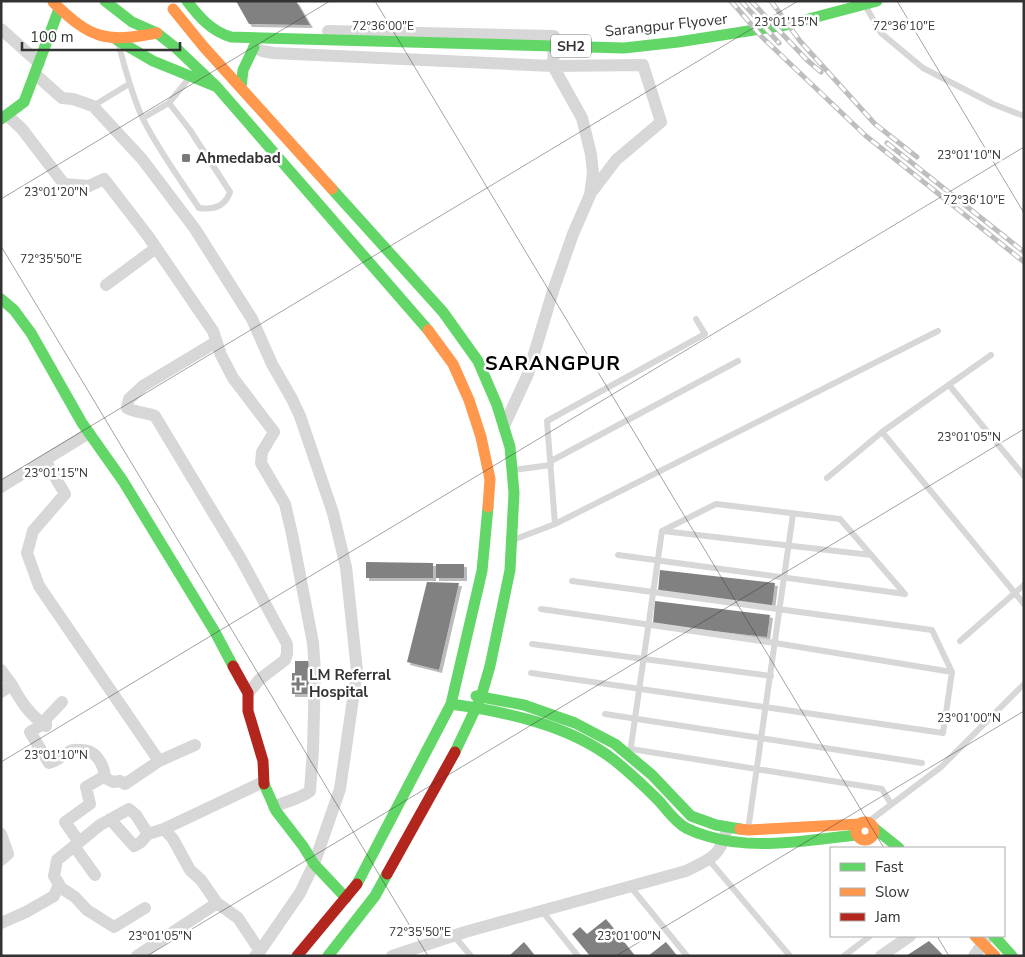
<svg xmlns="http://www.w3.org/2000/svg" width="1025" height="957" font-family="'Nunito Sans',sans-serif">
  <defs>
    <filter id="shadow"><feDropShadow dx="3" dy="3" stdDeviation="0" flood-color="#0004"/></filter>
  </defs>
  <rect width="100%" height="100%" fill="#fff"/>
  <path fill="#818181" filter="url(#shadow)" d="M236 1H296L310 25 249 24Z
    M366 562 433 563V578H366Z
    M436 564H464V578H436Z
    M660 570 775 583 772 606 658 592Z
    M427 582 459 583 439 670 407 662Z
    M655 601 770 615 767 637 653 624Z
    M295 661H310L311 694H292V673H295Z
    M606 919 635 956H590L572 934 580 927 587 934Z
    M929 941 942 954 941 956H906Z
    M524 942 535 956H509Z
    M666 942 677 956H648Z"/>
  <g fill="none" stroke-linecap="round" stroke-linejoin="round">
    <path stroke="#d7d7d7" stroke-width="6" d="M866 7 881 33 923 68 993 104 1024 116
      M119 46C126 71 132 96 143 119 159 151 180 179 199 208 213 210 225 207 230 192L190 130 169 103 143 118
      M169 103 190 77
      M93 106 129 84
      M949 385 1024 476
      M882 432 1024 604
      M551 461 738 361
      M513 470 551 465
      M827 478 882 432 991 355
      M555 524 547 421 705 334 696 319
      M663 531 871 555
      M513 540 555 524 938 331
      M618 555 905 594
      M541 609 775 643 952 672
      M960 641 1024 585
      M532 644 771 676
      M531 673 943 733 952 672 932 630 572 581
      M605 714 922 763
      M631 749 882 789 891 804
      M630 753 662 531 716 504 840 519 905 594
      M868 822 941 767 1024 684
      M748 830 793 514
      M709 860 790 956
      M630 886 687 956
      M542 911 578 956
      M454 936 471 956
      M844 956 870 936"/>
    <path stroke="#d7d7d7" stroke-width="12" d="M1 29 39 63
      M328 31 554 36 553 66 582 118 591 154 593 173 590 195 573 234 553 291 528 374 504 426
      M254 47 262 51 273 53 553 66 643 65 661 122 616 160 591 193
      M35 74 62 98 73 99 93 106 142 159 195 229 252 319 272 364 292 399 300 416 333 513 346 567 357 671 340 789 314 864 300 893 260 951 255 956
      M7 115 22 129 64 184 89 186 104 179 148 236 213 331 221 355 233 378 274 432 262 452 261 463 285 504 292 534 313 643 315 672 313 750 310 791C300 799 286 801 274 807
      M106 285 156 248
      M216 342 143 386 129 399 127 408C136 413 146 412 155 416L241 559 287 644V654L285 660 260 679 248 693
      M45 460 65 494 33 531 27 553 39 586 159 761
      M1 487 89 433
      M1 670 12 685 1 692
      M12 685C21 702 30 715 46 726V719L62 702
      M43 724 30 732 49 763C57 761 63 755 70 751 73 749 77 750 81 750 95 749 103 763 105 776L86 787 90 804 65 822 79 842
      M103 777 113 782 120 781 125 784 159 761 195 745
      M110 819 134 846 141 842 148 834
      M164 829 263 782
      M1 834 8 854 1 860
      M74 846 95 875
      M58 886 75 897 87 910 114 927 145 908
      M1 923 26 912 54 896 59 884 54 876 57 860 100 825 129 809 136 815 148 834 164 829 173 839 190 870 201 880 217 903 238 918 260 951
      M137 956 217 903
      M392 956 465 932 686 871C707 860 720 858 726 832
      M881 956 910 936
      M974 956 987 938"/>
    <path stroke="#63d668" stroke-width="11" d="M105 1 132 22 157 33 176 48 217 87 428 330
      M187 1C199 17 211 31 231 37L624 48 678 42 786 25 877 1
      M117 40 153 61 217 87
      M241 87 243 70 254 47
      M1 119 24 102 59 9
      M332 189 443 312 478 361 497 405 510 447 514 493 510 570 490 666 481 697 455 752
      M1 299 14 310 31 333 82 423 123 481 215 632 233 666
      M476 696 524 705 575 723 615 744 652 775 691 816 716 825 740 829
      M451 704C507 712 569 725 614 760 630 773 645 787 659 801 667 810 675 822 686 828 692 831 700 834 707 836 755 851 808 840 857 835
      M264 784 276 811 303 846 314 864 346 898
      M874 828 899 848
      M357 884 451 704 482 571 488 507
      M994 936 1012 956
      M328 956 375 896 387 874"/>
    <path stroke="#ff974d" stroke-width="11" d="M53 2C91 39 105 43 157 33
      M173 9 203 46 332 189
      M428 330 453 364 469 400 481 437 490 479 488 507
      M856 831a9 9 0 1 1 18 0a9 9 0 1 1-18 0Z
      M740 829 748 830 859 824
      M975 936 995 956"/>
    <path stroke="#b3261e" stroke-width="11" d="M233 666 248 693V711L263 761 264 784
      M387 874 455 752
      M297 956 357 884"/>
    <g stroke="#bebebe" stroke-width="5">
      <path id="rail" d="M731 1 762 37 866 136 1024 262
        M741 1 779 43
        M751 1 807 60 821 72
        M771 1 800 41 875 124 917 157
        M887 143 1024 252"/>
    </g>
    <use href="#rail" stroke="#fff" stroke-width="3" stroke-dasharray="9" stroke-linecap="butt"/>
  </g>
  <path fill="none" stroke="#333" stroke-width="1" stroke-opacity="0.45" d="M375 1 884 848M897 1 1024 213M1 199 330 1M1 246 428 956M1 480 798 1M1 762 1024 147M937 936 949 956M147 956 1024 429M616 956 1024 711"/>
  <g fill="#7a7a7a" stroke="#fff" stroke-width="2">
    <rect x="181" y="153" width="10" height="10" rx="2.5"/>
    <path d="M295.5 676.5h5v5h5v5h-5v5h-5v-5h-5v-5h5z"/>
  </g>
  <g text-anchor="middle" stroke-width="5" stroke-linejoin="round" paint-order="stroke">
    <rect fill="#fff" stroke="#707070" stroke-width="1" x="551" y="34.5" width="40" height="23" rx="4"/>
    <g font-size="14" font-weight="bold" fill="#333">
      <text x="571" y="51">SH2</text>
    </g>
    <g font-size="15" fill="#333" stroke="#fff">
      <text transform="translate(666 25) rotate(-6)" y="5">Sarangpur Flyover</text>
    </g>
    <g font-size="15" font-weight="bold" fill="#333" stroke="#fff" text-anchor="start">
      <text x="196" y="163">Ahmedabad</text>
      <text x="309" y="680">LM Referral<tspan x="309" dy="17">Hospital</tspan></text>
    </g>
    <g font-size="20" font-weight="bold" letter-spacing="1" fill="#000" stroke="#fff">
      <text x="553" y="370">SARANGPUR</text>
    </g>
  </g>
  <g font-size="12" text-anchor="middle" fill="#333" stroke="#fff" stroke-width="5" stroke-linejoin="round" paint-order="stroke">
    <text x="786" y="26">23°01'15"N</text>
    <text x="383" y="30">72°36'00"E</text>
    <text x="904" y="30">72°36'10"E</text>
    <text x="969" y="159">23°01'10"N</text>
    <text x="56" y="196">23°01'20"N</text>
    <text x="974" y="204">72°36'10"E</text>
    <text x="51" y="263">72°35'50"E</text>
    <text x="969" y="441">23°01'05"N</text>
    <text x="56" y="477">23°01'15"N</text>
    <text x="969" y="722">23°01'00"N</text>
    <text x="56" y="759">23°01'10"N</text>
    <text x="420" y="936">72°35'50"E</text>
    <text x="160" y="940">23°01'05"N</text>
    <text x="629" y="940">23°01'00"N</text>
  </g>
  <rect width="1025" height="957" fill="none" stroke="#333333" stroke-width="5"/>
  <rect x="830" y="847" width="175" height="90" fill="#ffffff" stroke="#adadad"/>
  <rect x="840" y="863" width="25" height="8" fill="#63d668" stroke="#adadad"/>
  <text x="875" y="872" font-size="15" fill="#333333">Fast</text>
  <rect x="840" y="888" width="25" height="8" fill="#ff974d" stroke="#adadad"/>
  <text x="875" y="897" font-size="15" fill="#333333">Slow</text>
  <rect x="840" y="913" width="25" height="8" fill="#b3261e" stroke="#adadad"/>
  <text x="875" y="922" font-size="15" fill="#333333">Jam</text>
  <path d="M22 42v8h158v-8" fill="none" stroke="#333333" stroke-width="2.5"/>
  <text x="30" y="42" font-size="15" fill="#333333" stroke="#ffffff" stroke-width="4" paint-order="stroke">100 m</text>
</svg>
